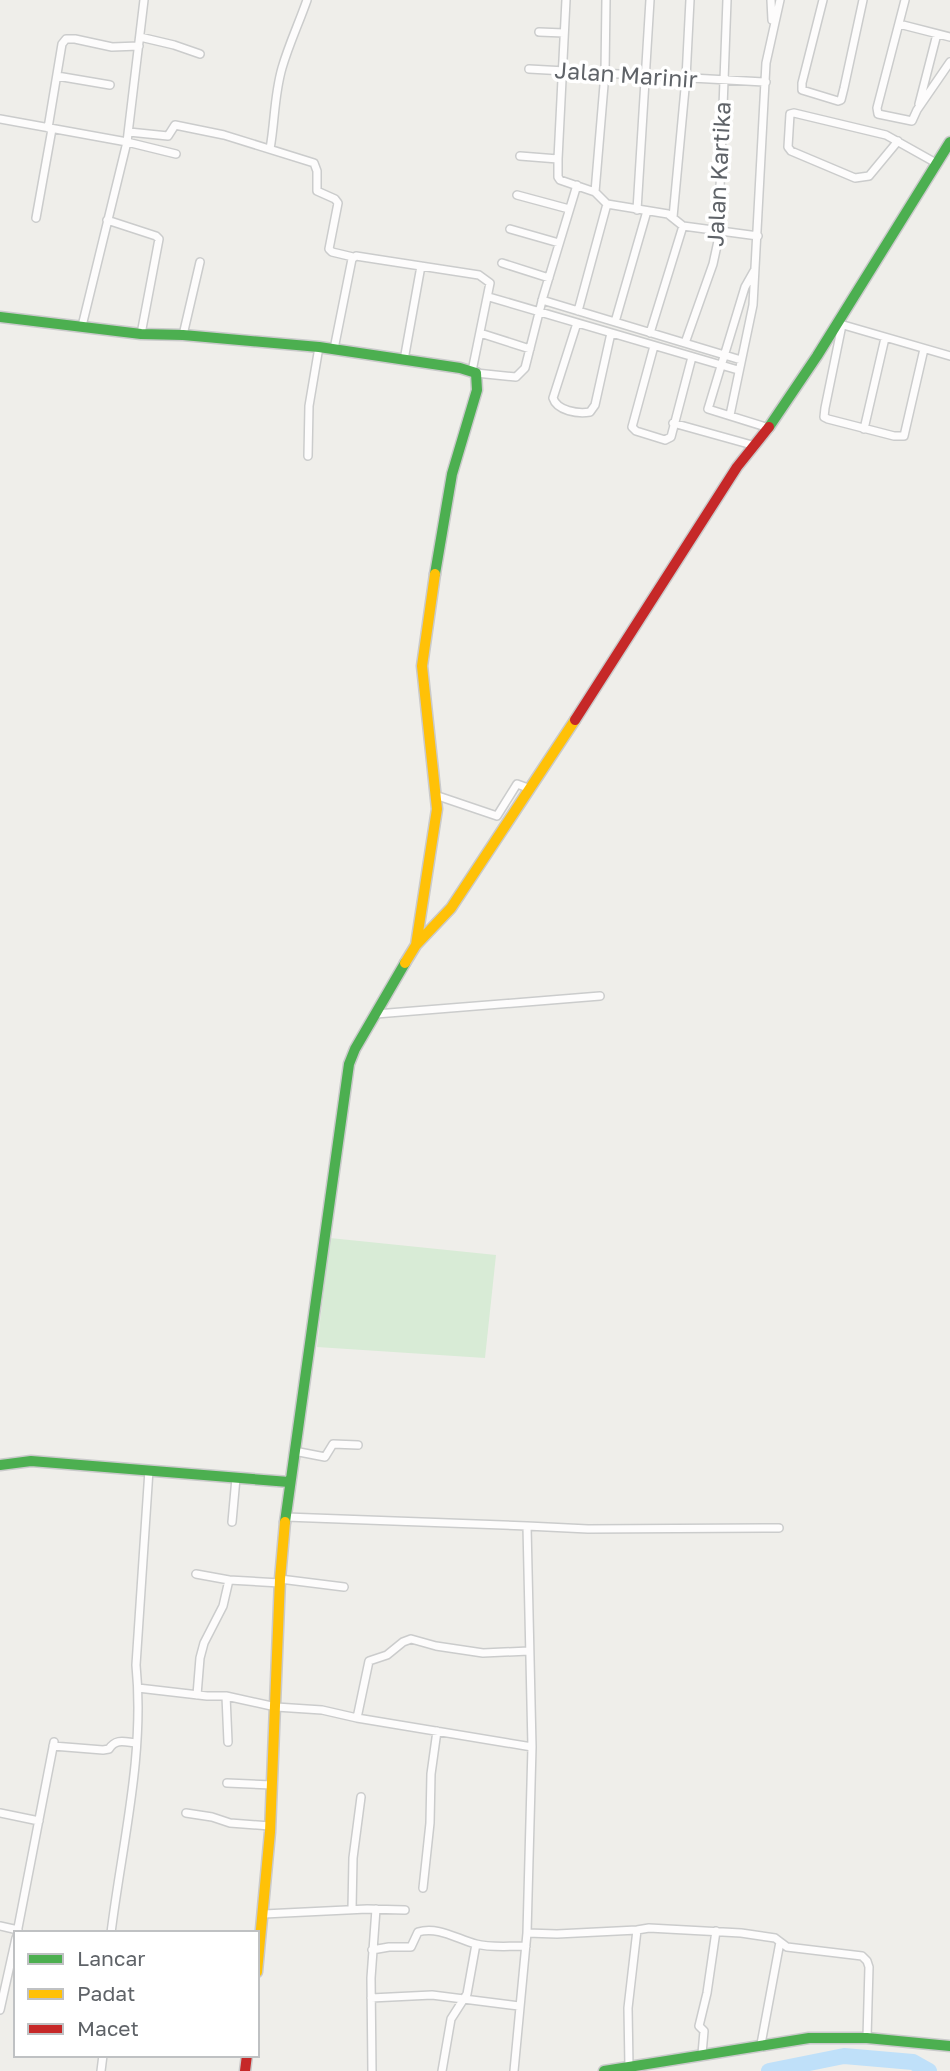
<svg xmlns="http://www.w3.org/2000/svg" width="950" height="2071" font-family="'Golos Text',sans-serif">
  <rect width="100%" height="100%" fill="#efeeea"/>
  <path fill="#d8ebd6" d="M330 1238 496 1255 485 1358 317 1347Z"/>
  <g fill="none" stroke-linecap="round" stroke-linejoin="round">
    <path stroke="#bfe0f9" stroke-width="16" d="M769 2071 844 2056 913 2062 929 2071"/>
    <g stroke="#cbcccc" stroke-width="10">
      <path id="street" d="M566 0 558 159V177L560 180 595 192 607 204 668 214 683 226 758 236
        M771 0 772 20
        M823 0 802 83V90L838 101 841 100 844 88 863 0
        M905 0 877 108 878 114 912 121 917 110 950 62
        M899 24 950 37
        M539 32 564 33
        M140 37 174 45 200 54
        M529 69 766 82
        M57 76 110 85
        M919 104 937 34
        M0 119 127 142 176 154
        M48 128 62 44 66 39H75L112 47 139 46
        M129 132 168 136 175 125 224 135 314 163 317 171V191L335 199 338 203 329 249 332 252 353 257
        M898 141 869 176 855 178 791 151 788 147 790 114 794 113 886 135 936 163
        M270 149C275 121 274 96 282 68 289 44 299 23 307 0
        M520 156 558 159
        M595 192 605 73 606 0
        M517 195 569 209
        M637 210 650 0
        M673 217 686 78 690 0
        M36 218 52 129
        M107 220 156 236 159 239 141 334
        M510 229 559 243
        M502 263 549 278
        M754 271 745 287 708 409 769 428
        M489 297 738 370
        M542 300 741 360
        M578 311 607 204
        M615 322 647 211
        M577 323 553 398C557 411 578 414 590 412L595 405 611 333
        M840 324 950 356
        M842 325 825 408 824 417 828 419 894 436H904L924 349
        M82 326 127 142 144 0
        M480 333 530 349
        M650 333 683 226
        M183 335 200 262
        M685 343 713 264 718 241 727 0
        M654 346 632 427 636 431 665 440 671 437 692 357
        M334 349 352 259 356 256 479 275 490 283 472 371
        M404 360 421 266
        M476 373 516 377 525 368 543 297 577 185
        M730 415 753 305 766 63 780 0
        M673 423 752 445
        M864 429 885 338
        M308 456 309 406 319 347
        M435 795 497 816 517 784 528 788
        M376 1014 600 996
        M294 1451 325 1457 333 1444 358 1445
        M286 1517 527 1526 532 1747 527 1933
        M232 1522 236 1478
        M527 1526 588 1529 779 1528
        M196 1574 229 1580 280 1583
        M280 1579 344 1587
        M138 1688 207 1696H226L276 1707 322 1710 357 1718 369 1661 387 1655 403 1642 411 1639 436 1646 483 1653 529 1651
        M197 1695 200 1658 204 1643 223 1606 229 1580
        M226 1696 228 1742
        M357 1718 532 1747
        M53 1746 103 1750 109 1749C116 1738 125 1742 136 1743
        M227 1783 272 1785
        M0 1813 39 1821
        M186 1813 212 1817 230 1823 270 1826
        M423 1888 430 1823 431 1774 437 1731
        M352 1909 353 1858 361 1797
        M264 1914 367 1909 405 1910
        M0 1926 18 1930
        M17 1933 54 1742
        M111 1933C122 1844 145 1755 136 1665L149 1470
        M372 1950 389 1947H411L418 1932C438 1926 457 1939 476 1944 491 1948 510 1946 526 1946
        M371 1998 432 1995 519 2006
        M0 2010 16 1938
        M761 2044 780 1942
        M702 2054 704 2031 699 2026 707 1993 716 1931
        M629 2067 628 2008 637 1930
        M101 2071 103 2055
        M372 2071 371 1978 376 1909
        M442 2071 451 2019 467 1994 476 1944
        M514 2071 527 1933 557 1934 637 1930 649 1928 741 1933 775 1938 787 1947 862 1956 867 1961 869 1967 867 2038"/>
    </g>
    <g stroke="#cacacb" stroke-width="13">
      <path id="fast" d="M0 317 141 334 183 335 319 347 460 368 476 373 477 390 452 474 435 574
        M769 427 817 356 950 142
        M0 1465 31 1461 289 1482
        M285 1522 349 1064 355 1049 405 963
        M604 2071 809 2038H867L950 2046"/>
    </g>
    <g stroke="#cacacb" stroke-width="13">
      <path id="slow" d="M416 945 437 809 422 666 435 574
        M405 963 416 945 451 908 575 720
        M257 1972 270 1832 280 1579 285 1522"/>
    </g>
    <g stroke="#cacacb" stroke-width="13">
      <path id="jam" d="M575 720 737 467 769 427
        M245 2071 247 2055"/>
    </g>
    <use href="#street" stroke="#fdfcfc" stroke-width="7"/>
    <use href="#fast" stroke="#4caf50" stroke-width="10"/>
    <use href="#slow" stroke="#ffc107" stroke-width="10"/>
    <use href="#jam" stroke="#c62828" stroke-width="10"/>
  </g>
  <g text-anchor="middle" stroke-width="7" stroke-linejoin="round" paint-order="stroke">
    <g font-size="23" fill="#5f6368" stroke="#fff">
      <text transform="translate(626 75) rotate(4)" y="8">Jalan Marinir</text>
      <text transform="translate(719 174) rotate(-87)" y="8">Jalan Kartika</text>
    </g>
  </g>
  <rect x="14" y="1931" width="245" height="126" fill="#ffffff" stroke="#bfc1c3" stroke-width="2"/>
  <rect x="28" y="1954" width="35" height="10" fill="#4caf50" stroke="#bfc1c3" stroke-width="2"/>
  <text x="77" y="1966" font-size="21" fill="#5f6368">Lancar</text>
  <rect x="28" y="1989" width="35" height="10" fill="#ffc107" stroke="#bfc1c3" stroke-width="2"/>
  <text x="77" y="2001" font-size="21" fill="#5f6368">Padat</text>
  <rect x="28" y="2024" width="35" height="10" fill="#c62828" stroke="#bfc1c3" stroke-width="2"/>
  <text x="77" y="2036" font-size="21" fill="#5f6368">Macet</text>
</svg>
